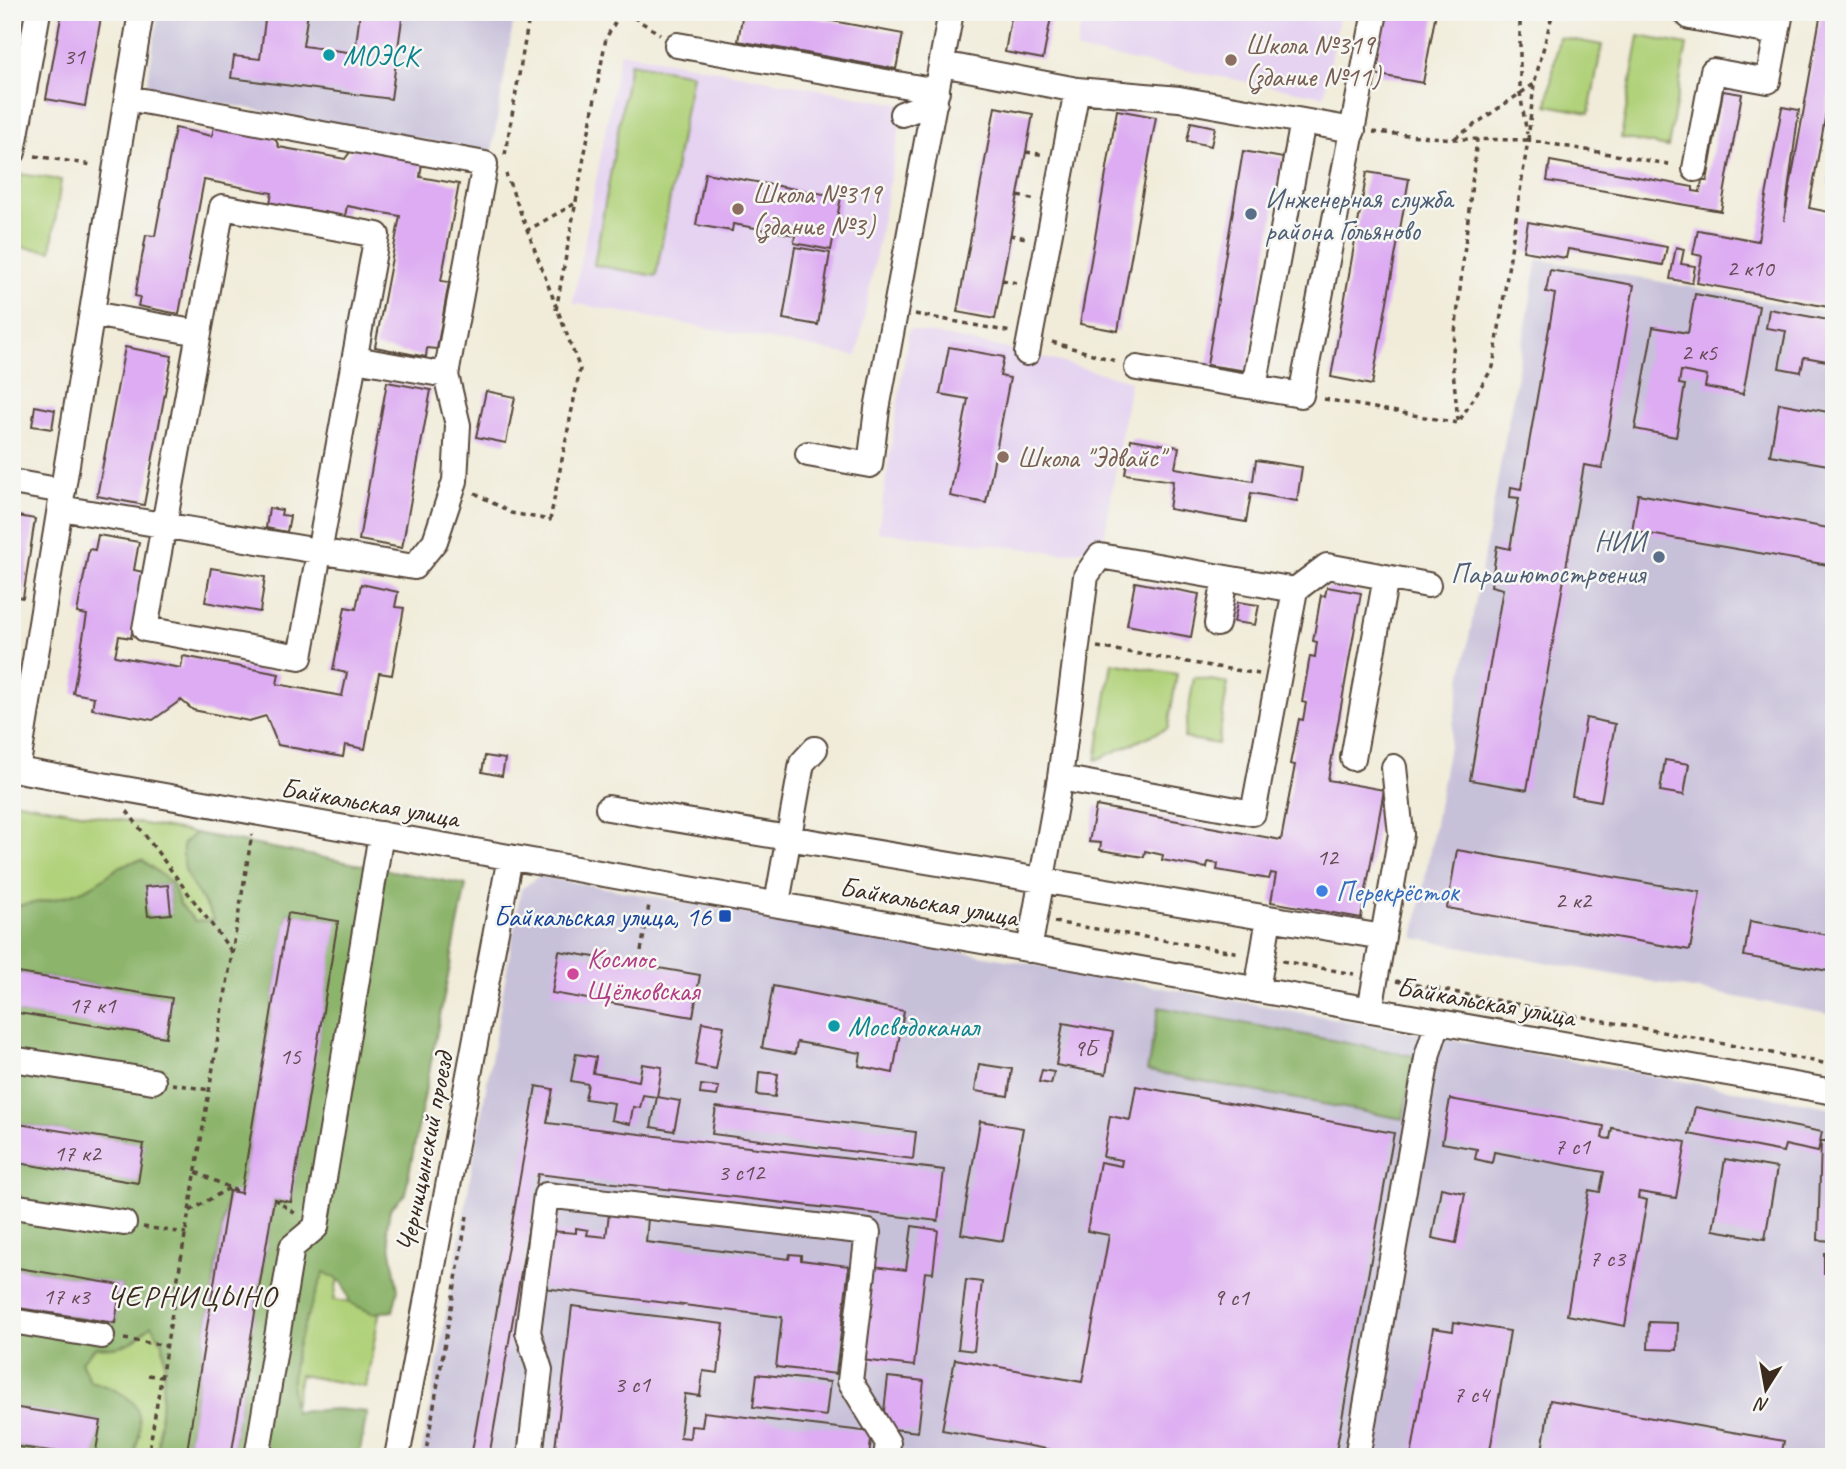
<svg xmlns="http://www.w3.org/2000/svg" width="1846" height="1469" font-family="Caveat,sans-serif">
  <rect width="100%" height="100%" fill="#f6f6f2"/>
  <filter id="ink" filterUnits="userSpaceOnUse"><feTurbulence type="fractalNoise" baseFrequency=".0143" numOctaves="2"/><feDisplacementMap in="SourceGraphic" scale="14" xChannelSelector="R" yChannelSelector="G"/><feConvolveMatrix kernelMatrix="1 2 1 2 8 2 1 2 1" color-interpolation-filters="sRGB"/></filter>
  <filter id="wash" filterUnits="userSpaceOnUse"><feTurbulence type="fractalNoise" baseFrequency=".00686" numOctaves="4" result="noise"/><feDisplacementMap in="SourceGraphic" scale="28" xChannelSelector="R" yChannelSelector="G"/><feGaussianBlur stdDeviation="1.57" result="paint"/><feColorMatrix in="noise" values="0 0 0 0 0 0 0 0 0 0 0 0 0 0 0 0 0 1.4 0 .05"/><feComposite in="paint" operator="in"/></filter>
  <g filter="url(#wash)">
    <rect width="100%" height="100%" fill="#f1ecd9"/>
    <path fill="#e5d3f1" d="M1083 12H1340L1324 96 1076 50Z
      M620 52 904 105 857 356 573 303Z
      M909 329 1027 353 1130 381 1103 546 1063 553 878 532Z"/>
    <path fill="#c7c0d9" d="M159 12H515L492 152 146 90Z
      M1538 259 1834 314V1015L1414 938Z
      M539 876 1834 1108V1457H421L521 889Z"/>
    <path fill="#b1d27a" stroke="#767e4c" stroke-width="2" d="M1639 36 1687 45 1668 147 1621 138Z
      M1559 37 1602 45 1589 113 1547 105Z
      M630 63 692 74 656 276 594 265Z
      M20 174 61 180 51 251 12 246Z
      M1112 663 1177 674 1168 728 1096 760Z
      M1194 677 1228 683 1218 744 1184 738Z
      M12 801 195 833 183 844 204 903 215 920 195 921 180 905 172 883 142 860C114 864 112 876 89 888 65 899 37 902 12 907Z
      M303 1247 342 1254 334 1300 380 1309 366 1387 300 1375 294 1407 276 1404Z
      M151 1324 163 1343 165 1364 157 1457H133L140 1434 109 1387 90 1381 81 1362 96 1347Z"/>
    <path fill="#8cb46a" stroke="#646f44" stroke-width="2" fill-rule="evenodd" d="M195 833 466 885 405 1194 390 1209 387 1228 398 1290 393 1311 372 1313 350 1303 343 1283 324 1272C308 1316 283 1365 295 1412L336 1409 367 1412 359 1457H231L274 1199 291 1201 337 921 288 913 241 1193 228 1192 186 1457H157L165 1364 163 1343 151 1325C134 1343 122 1350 96 1347L81 1362 90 1381C137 1396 149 1407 133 1457H95L101 1421 12 1407V1307L115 1323 121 1285 12 1267V1162L137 1182 144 1144 12 1123V1012L166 1036 172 998 12 972V907C37 902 66 899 89 887 112 876 114 864 142 860L172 883 180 905 195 921 214 920C199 888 181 885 183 844ZM168 885 170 913 145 887Z
      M1159 1007 1415 1056 1403 1119 1147 1071Z
      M12 1446 77 1457H12Z"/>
    <g id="blocks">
      <path fill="#ddacf2" d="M62 12H102L85 106 46 99Z
        M266 12H308L303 46 355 53 360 12H403L391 99 231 78 234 56 260 59Z
        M743 12H784L903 34 896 69 738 41Z
        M1012 12H1052L1043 59 1005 52Z
        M1386 12H1436L1423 83 1374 74Z
        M1821 12H1834V68L1809 208 1834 213V308L1697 283 1702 256 1693 254 1698 230 1758 241 1782 107 1799 110 1784 221Z
        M1723 91 1742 94 1721 211 1547 181 1550 161 1693 187V191L1700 192 1702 181H1707Z
        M995 107 1033 114 995 319 957 312Z
        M1117 110 1156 117 1118 331 1080 324Z
        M216 117 271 129 279 147 345 159 355 145 423 157 420 177 459 184 441 281 449 282 437 349 427 348 426 357 375 347 400 216 347 206 345 216 270 203 272 193 204 180 179 314 138 306 140 297 135 296 146 235 155 236 175 128 212 136Z
        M1191 122 1215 127 1211 146 1187 141Z
        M1243 151 1283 158 1247 371 1207 365Z
        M1832 160H1834V185L1828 184Z
        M1367 172 1409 179 1372 385 1331 377Z
        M705 173 841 197 831 250 794 243 795 235 733 224 732 231 696 225Z
        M1528 222 1667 247 1663 265 1568 249 1566 258 1523 251Z
        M795 247 830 253 818 325 783 319Z
        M1676 247 1684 249 1681 264 1695 266 1692 283 1670 279Z
        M1550 270 1634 285 1602 468 1584 465 1527 790 1470 780 1503 589 1491 586 1497 546 1510 549 1519 498 1510 497 1511 487 1521 489 1555 294 1546 292Z
        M1695 294 1759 306 1743 394 1705 387 1707 376 1681 371 1679 384 1685 385 1676 437 1635 429 1653 327 1688 333Z
        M1769 309 1834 321 1827 361 1804 357 1801 372 1779 368 1786 331 1766 328Z
        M125 347 172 356 144 505 97 496Z
        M949 347 1004 357 1000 376 1010 378 986 503 950 496 968 399 940 394Z
        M387 382 431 390 402 548 359 540Z
        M486 391 515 397 506 443 476 437Z
        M1779 403 1834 413V466L1770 455Z
        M35 406 55 410 52 429 32 426Z
        M1131 439 1179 447 1175 468 1253 481 1256 460 1302 467 1297 501 1251 493 1246 522 1169 509 1173 481 1125 474Z
        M1638 494 1834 529V566L1632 531Z
        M269 508 282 510 281 515 290 516 287 532 266 528Z
        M12 515 35 519 23 598 12 596Z
        M98 535 139 542 134 570 143 572 131 638 119 636 115 656 181 668 183 656 279 674 277 684 342 696 347 673 333 670 345 607 356 609 361 584 398 592 395 607 404 608 392 675 379 673 365 749 345 745 343 757 278 745 266 716 249 721 193 710 181 700 153 720 92 709 94 697 73 693 87 615 77 613 89 549 95 550Z
        M211 568 265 577 260 612 205 602Z
        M1135 582 1199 594 1191 637 1127 625Z
        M1327 587 1361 593 1328 780 1384 790 1361 918 1271 902 1276 874 1271 873 1269 879 1217 870 1218 864 1208 862 1207 868 1162 860 1163 855 1145 851 1144 857 1100 850 1101 843 1089 842 1096 806 1281 840 1295 765 1290 764 1299 719 1303 720 1306 703 1302 702 1310 656 1315 657 1317 642 1313 641 1321 595 1325 596Z
        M1238 602 1259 605 1255 625 1234 622Z
        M1586 718 1615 724 1601 801 1572 796Z
        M485 756 505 759 502 776 482 772Z
        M1665 760 1689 764 1684 795 1660 791Z
        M1457 850 1700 892 1690 950 1447 908Z
        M168 885 171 914 148 916 145 887Z
        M288 913 338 921 291 1202 274 1199 231 1457H186L229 1191 241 1193Z
        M1750 921 1834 936V972L1744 956Z
        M559 951 700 975 693 1017 552 993Z
        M12 972 172 998 166 1037 12 1012Z
        M773 986 904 1011 893 1073 859 1066 861 1053 797 1042 795 1054 762 1048Z
        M702 1022 724 1026 716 1069 695 1065Z
        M1063 1023 1113 1032 1106 1074 1056 1065Z
        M576 1054 596 1057 593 1073 639 1081 642 1064 662 1067 657 1097 680 1101 674 1131 651 1127 657 1097 643 1095 640 1108 633 1107 630 1124 611 1120 614 1103 585 1099 588 1084 571 1081Z
        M979 1064 1012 1069 1008 1096 975 1091Z
        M1042 1070 1054 1072 1051 1084 1039 1082Z
        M759 1072 778 1074 775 1097 757 1095Z
        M701 1085 719 1087 717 1096 700 1094Z
        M536 1086 553 1089 547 1123 944 1170 938 1221 538 1174 489 1457H471Z
        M1136 1086 1394 1133 1335 1457H1090L942 1430 955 1359 1082 1382 1109 1235 1087 1231 1100 1162 1121 1166 1122 1160 1103 1157 1110 1116 1130 1120Z
        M1450 1099 1604 1126 1602 1138 1610 1139 1612 1128 1686 1142 1676 1198 1639 1192 1638 1198 1647 1200 1625 1326 1567 1315 1589 1190 1600 1192 1604 1172 1494 1152 1492 1163 1475 1159 1477 1149 1442 1143Z
        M716 1107 916 1132 913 1159 712 1134Z
        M1695 1107 1822 1132 1818 1152 1785 1145 1783 1152 1689 1134Z
        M980 1121 1023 1128 1003 1241 961 1234Z
        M12 1123 144 1144 138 1183 12 1162Z
        M1821 1141H1834V1241L1818 1240Z
        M1725 1159 1777 1168 1765 1239 1713 1230Z
        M1441 1188 1465 1193 1456 1243 1432 1238Z
        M609 1214 648 1218 646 1242 789 1259 790 1254 801 1255V1260L849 1266 836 1374 776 1367 782 1317 543 1288 550 1231 576 1233V1228L588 1230 587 1235 606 1237Z
        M912 1226 938 1230 933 1273 925 1272 914 1366 862 1360 874 1266 906 1270Z
        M1824 1253H1834V1273H1824Z
        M12 1267 121 1285 115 1323 12 1307Z
        M966 1280 982 1282 974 1351 958 1349Z
        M572 1306 724 1324 718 1373 703 1371 700 1396 685 1394 680 1437 690 1438 691 1426 702 1427 704 1412 872 1432 869 1457H554Z
        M1454 1322 1510 1331 1489 1457H1411L1433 1328 1453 1331Z
        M1649 1322 1678 1323 1677 1350 1648 1349Z
        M757 1374 830 1382 826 1416 753 1407Z
        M888 1377 924 1381 918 1432 893 1429 884 1411Z
        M1550 1400 1784 1441 1781 1457H1541Z
        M12 1407 101 1421 95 1457 12 1446Z"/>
    </g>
  </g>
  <g filter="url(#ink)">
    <use href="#blocks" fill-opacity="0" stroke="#56473a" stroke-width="2"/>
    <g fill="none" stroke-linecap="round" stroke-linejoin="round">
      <g stroke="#56473a" stroke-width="28">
        <path id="minor" d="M1685 12 1690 17 1777 33
          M677 45 937 91
          M942 64 1077 90 1179 99 1353 130
          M902 114 935 102
          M1303 121 1254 387 1301 395 1375 12
          M13 152 38 12
          M1695 169 1713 71 1768 81 1781 12
          M222 207 377 235 300 657 145 629Z
          M92 314 199 333
          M1027 353 1077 90
          M355 359 446 375
          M1137 368 1254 387
          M808 454 870 465 877 409 951 12
          M12 482 63 491
          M60 508 414 567 435 541 455 481 458 425 446 375 485 164 127 98
          M1295 590 1327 566 1428 585
          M1217 624 1225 578
          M1353 758 1386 577
          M12 769 1834 1092
          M17 770 141 12
          M608 808 1383 937
          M777 903 802 763 815 749
          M1029 950 1060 778 1086 576 1100 556 1295 590 1253 813 1060 778
          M1257 990 1269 918
          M1370 1010 1401 834 1394 767
          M12 1059 153 1081
          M12 1206 124 1223
          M12 1321 102 1336
          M257 1457 292 1247 316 1227 381 834
          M397 1457 510 857
          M530 1457 540 1370 528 1332 546 1195 868 1232 850 1381 888 1443 886 1457
          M1357 1457 1428 1053 1438 1022"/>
      </g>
      <path stroke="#56473a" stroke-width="3.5" stroke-dasharray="5 5" stroke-linecap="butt" d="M625 12 660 34
        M1520 12V93L1527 134
        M1373 132 1454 139 1528 140
        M1455 138 1534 84
        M1528 140 1534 84 1553 12
        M1026 152 1045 155
        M505 155 530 12
        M35 156 93 165
        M1018 196 1036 200
        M526 231 576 203
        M1010 235 1026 238
        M1002 280 1017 283
        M556 310 606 38 621 12
        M915 314 1011 332
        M1052 342 1119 362
        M1324 399 1458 423 1493 367 1528 140 1674 165
        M1458 421 1452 360 1477 139
        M475 493 511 513 550 520 580 369 506 174
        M1097 647 1259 674
        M127 811 232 952
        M1054 922 1240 953
        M641 951 649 905
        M1282 961 1354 974
        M1396 981 1834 1065
        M172 1084 210 1090
        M196 1172 241 1193
        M274 1199 296 1214
        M190 1211 229 1188
        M143 1227 186 1233
        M124 1339 167 1346
        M148 1375 162 1377
        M148 1457 252 834
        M425 1457 467 1216"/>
      <use href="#minor" stroke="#fff" stroke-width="24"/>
    </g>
  </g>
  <g fill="#0f9aa8" stroke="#f6f6f2" stroke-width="2.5">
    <circle cx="329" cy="55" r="7"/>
    <circle cx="834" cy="1026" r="7"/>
  </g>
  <g fill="#8d6e63" stroke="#f6f6f2" stroke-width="2.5">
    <circle cx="1231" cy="60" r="7"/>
    <circle cx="738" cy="209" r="7"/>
    <circle cx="1003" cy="457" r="7"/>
  </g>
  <g fill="#5c6f8a" stroke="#f6f6f2" stroke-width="2.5">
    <circle cx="1251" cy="214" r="7"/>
    <circle cx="1659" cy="557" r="7"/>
  </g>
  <circle fill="#3f7fe0" stroke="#f6f6f2" stroke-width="2.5" cx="1322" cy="891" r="7"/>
  <rect fill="#1a4fb4" stroke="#f6f6f2" stroke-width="2.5" x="718" y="909" width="14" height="14" rx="3.5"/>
  <circle fill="#d1479c" stroke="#f6f6f2" stroke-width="2.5" cx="573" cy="974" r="7"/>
  <g text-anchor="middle" stroke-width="5" stroke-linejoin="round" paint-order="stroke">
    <g font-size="24" fill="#644a53">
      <text x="74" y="64">31</text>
      <text x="1750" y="276">2 к10</text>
      <text x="1699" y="360">2 к5</text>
      <text x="1327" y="865">12</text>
      <text x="1573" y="908">2 к2</text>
      <text x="92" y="1013">17 к1</text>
      <text x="1085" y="1056">9Б</text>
      <text x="290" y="1064">15</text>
      <text x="1572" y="1154">7 с1</text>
      <text x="77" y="1161">17 к2</text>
      <text x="741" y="1180">3 с12</text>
      <text x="1607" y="1266">7 с3</text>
      <text x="66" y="1304">17 к3</text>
      <text x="1231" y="1305">9 с1</text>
      <text x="632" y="1392">3 с1</text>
      <text x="1471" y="1402">7 с4</text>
    </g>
    <g font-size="28" fill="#785e54" stroke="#f6f6f2" text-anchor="start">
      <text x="1245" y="54">Школа №319<tspan x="1245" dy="32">(здание №11)</tspan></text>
      <text x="752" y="203">Школа №319<tspan x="752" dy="32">(здание №3)</tspan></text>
      <text x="1017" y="467">Школа "Эдвайс"</text>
    </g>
    <g font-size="28" fill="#0d838f" stroke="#f6f6f2" text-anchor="start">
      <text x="343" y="65">МОЭСК</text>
      <text x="848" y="1036">Мосводоканал</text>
    </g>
    <g font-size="28" fill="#4e5e75" stroke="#f6f6f2" text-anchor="start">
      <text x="1265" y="208">Инженерная служба<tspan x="1265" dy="32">района Гольяново</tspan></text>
      <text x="1645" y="551" text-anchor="end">НИИ<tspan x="1645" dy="32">Парашютостроения</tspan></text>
    </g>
    <g font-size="28" fill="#3b2a1e" stroke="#f6f6f2">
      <text transform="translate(370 802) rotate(10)" y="10">Байкальская улица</text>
      <text transform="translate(929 901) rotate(10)" y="10">Байкальская улица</text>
      <text transform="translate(1486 1001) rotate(10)" y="10">Байкальская улица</text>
      <text transform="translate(424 1152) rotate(-79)" y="10">Черницынский проезд</text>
    </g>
    <g font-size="28" fill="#366cbe" stroke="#f6f6f2" text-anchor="start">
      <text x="1336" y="901">Перекрёсток</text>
    </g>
    <g font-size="28" fill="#164399" stroke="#f6f6f2" text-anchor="end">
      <text x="711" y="926">Байкальская улица, 16</text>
    </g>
    <g font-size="28" fill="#b23c85" stroke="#f6f6f2" text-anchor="start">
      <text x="587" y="968">Космос<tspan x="587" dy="32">Щёлковская</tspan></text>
    </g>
    <g font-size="30" letter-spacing="2" fill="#3b2a1e" stroke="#f6f6f2">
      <text x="192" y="1306">ЧЕРНИЦЫНО</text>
    </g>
  </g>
  <rect width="1846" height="1469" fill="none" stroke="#f6f6f2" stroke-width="42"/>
  <g transform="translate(1766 1389) rotate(191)" stroke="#f6f6f2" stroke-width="5" paint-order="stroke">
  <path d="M0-5L12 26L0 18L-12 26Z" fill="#3b2a1e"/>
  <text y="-10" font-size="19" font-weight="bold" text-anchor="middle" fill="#3b2a1e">N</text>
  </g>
</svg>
